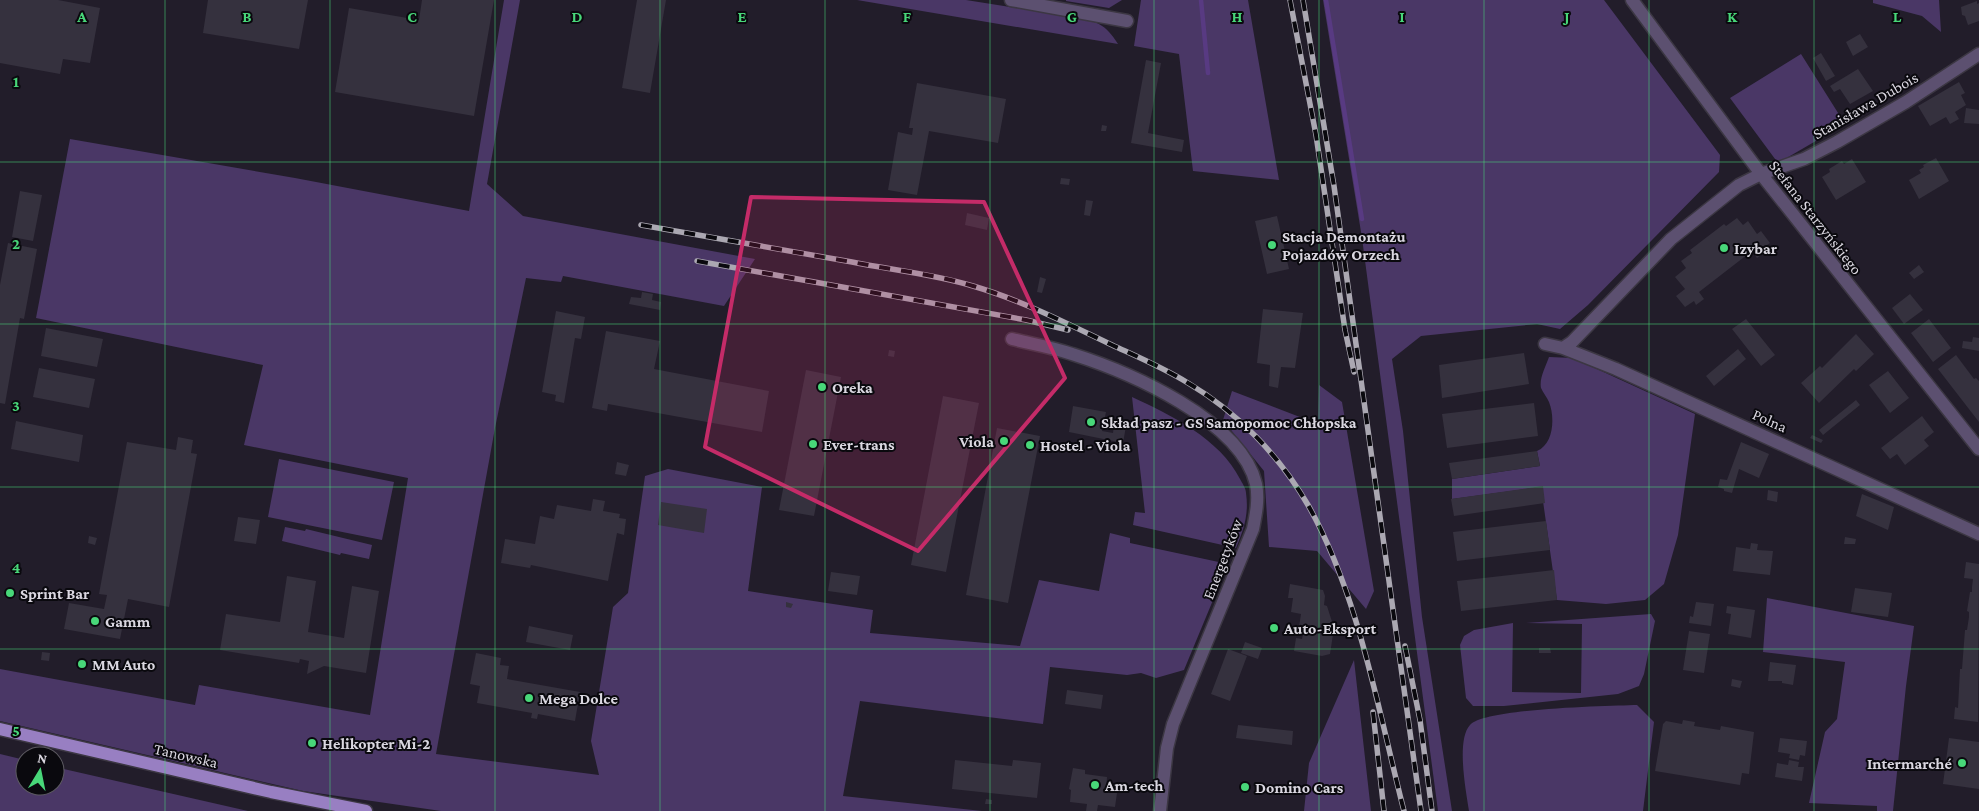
<svg xmlns="http://www.w3.org/2000/svg" width="1979" height="811" font-family="'Crimson Pro',serif">
  <rect width="100%" height="100%" fill="#221d2a"/>
  <path fill="#4a3766" d="M504 0H520L487 184 523 216 755 259 724 306 563 276 561 282 526 278 495 428 436 754 599 775 591 741 613 607 628 593 645 476 668 469 762 487 748 591 873 610 870 633 1020 646 1039 580 1099 591 1110 533 1130 538V543L1228 564 1184 670 1156 678 1141 673 1127 675 1050 667 1043 724 860 701 843 796 982 811H441L303 791 0 721V669L195 705 199 685 370 715 408 478 244 445 263 365 36 318 70 139 295 178 469 211Z
    M857 0H966L1074 17C1097 22 1105 23 1118 44Z
    M1122 0 1109 8 1066 1V0Z
    M1141 0H1248L1279 180 1193 171 1179 54 1134 46Z
    M1323 0H1604L1720 155 1719 172 1588 305 1560 329 1537 324 1421 336 1392 359 1403 431 1422 617 1452 811H1438L1362 238Z
    M1873 0H1939L1941 32 1922 16 1873 3Z
    M1801 54 1845 124 1778 163 1730 98Z
    M1549 357 1573 358 1695 414 1678 535 1664 584 1645 600 1606 604 1557 600 1541 487 1452 499V479L1540 466 1537 451C1554 444 1555 417 1549 402 1547 397 1543 393 1541 388 1539 378 1546 366 1549 357Z
    M1319 385 1342 402 1374 591 1366 609 1317 551 1269 547 1264 471 1223 420 1232 391 1318 424Z
    M1132 397C1171 415 1220 439 1240 479 1242 483 1246 488 1246 493 1249 514 1244 529 1236 548L1133 525 1135 512 1145 513Z
    M279 459 394 482 382 540 268 517Z
    M285 527 305 531 306 529 372 545 369 559 341 553 340 555 282 541Z
    M1767 598 1914 626 1906 686 1893 811H1877V806L1809 803 1825 732 1837 719 1845 662 1763 652Z
    M1651 614 1655 621 1644 674 1639 686 1618 694 1504 706H1473L1466 698 1460 645 1464 636 1474 630 1513 623 1512 692 1581 693 1582 624 1526 623Z
    M1354 660 1371 811H1304L1309 763Z
    M1637 705 1654 722 1643 811H1469C1466 791 1456 740 1470 725 1485 708 1609 706 1637 705Z
    M0 754 25 760V786H55V767L248 811H0Z"/>
  <g fill="none" stroke-linecap="round" stroke-linejoin="round">
    <path stroke="#583a82" stroke-width="4.5" d="M1201 0 1208 73
      M1326 0 1362 219"/>
  </g>
  <path fill="#35313e" d="M0 0H58L100 8 90 63 63 59 60 74 0 63Z
    M208 0H308L299 49 203 33Z
    M422 0H494L474 116 335 92 349 8 419 20Z
    M637 0H666L650 93 622 88Z
    M1977 1V4L1979 3V21L1968 25 1965 16 1962 15 1961 7Z
    M1860 34 1868 47 1853 56 1846 42Z
    M1821 53 1835 76 1826 81 1813 58Z
    M1146 60 1161 63 1148 133 1184 140 1182 152 1131 143Z
    M1858 69 1873 91 1850 104 1840 89 1834 92 1830 86Z
    M1959 82 1965 93 1961 95 1966 105 1955 112 1959 119 1950 124 1946 117 1930 126 1918 106Z
    M917 83 1006 99 998 143 929 131 917 195 888 190 898 132 912 135 913 128H909Z
    M1966 108 1979 110V124L1964 123Z
    M1102 125 1107 126 1106 131H1101Z
    M1936 158 1949 181 1919 199 1909 180 1921 173 1919 170 1924 167 1923 165Z
    M1852 159 1866 182 1836 200 1822 177 1830 172 1829 169 1842 161 1844 164Z
    M1061 178 1070 179 1069 185 1060 184Z
    M20 191 42 195 33 241 12 237Z
    M1086 200 1093 201 1090 216 1084 215Z
    M967 213 989 218 987 230 965 225Z
    M1277 216 1289 269 1267 274 1255 221Z
    M1737 218 1743 225 1748 221 1757 234 1761 231 1770 243 1761 249 1764 253 1757 258 1752 251 1699 292 1704 299 1696 305 1694 301 1685 307 1676 296 1685 289 1675 277 1686 268 1681 261 1692 253 1690 250 1724 224 1726 226Z
    M8 243 37 249 24 319 20 318 5 404 0 403V285Z
    M1919 265 1924 272 1914 279 1909 273Z
    M1040 277 1046 279 1042 293 1037 292Z
    M642 292 653 294 652 300 661 302 660 310 629 304 631 297 641 298Z
    M1910 294 1923 310 1904 324 1892 308Z
    M1263 309 1303 313 1295 368 1281 367 1278 388 1269 386 1270 365 1257 363Z
    M556 311 585 317 581 339 575 338 564 403 555 401 556 395 542 392Z
    M1746 319 1775 355 1761 366 1732 329Z
    M1929 319 1951 348 1933 362 1911 333Z
    M46 328 103 339 97 367 41 356Z
    M606 331 660 341 654 369 769 391 762 432 608 404 607 411 592 408Z
    M1856 334 1874 354 1856 371 1854 369 1819 403 1801 383 1820 366 1822 368Z
    M1973 337 1979 338V351L1962 348 1963 341 1972 342Z
    M1738 349 1746 359 1714 386 1706 376Z
    M889 350 895 351 894 357 888 356Z
    M1524 353 1529 384 1442 398 1439 365Z
    M1956 355 1974 379 1976 378 1979 381V422L1938 369Z
    M39 368 95 379 89 408 33 397Z
    M806 370 841 377 814 516 779 510Z
    M1888 371 1909 398 1890 413 1869 385Z
    M943 396 979 403 946 572 911 565Z
    M1856 400 1860 405 1823 435 1819 430Z
    M1534 403 1538 436 1447 448 1442 414Z
    M1073 406 1106 412 1102 431 1113 433 1114 424 1126 426 1123 443 1069 432Z
    M1922 416 1934 432 1924 440 1929 446 1905 465 1897 454 1890 459 1881 448Z
    M16 421 83 435 79 462 11 449Z
    M997 428 1040 436 1008 603 966 595Z
    M1812 435 1823 440 1821 443 1810 438Z
    M178 437 193 440 191 453 197 454 169 607 128 599 120 639 64 629 69 603 104 609 107 595 99 594 127 442 176 450Z
    M1741 442 1769 454 1759 478 1739 469 1732 493 1724 491V489L1718 487 1720 479 1727 480Z
    M1537 451 1540 466 1452 479 1449 463Z
    M617 462 629 465 626 476 615 474Z
    M1543 486 1545 503 1454 516 1451 499Z
    M1768 490 1778 492 1777 502 1767 500Z
    M1862 494 1894 507 1888 530 1856 516Z
    M593 499 605 501 603 511 620 514 619 518 626 519 624 535 617 533 608 581 531 565 530 568 501 563 505 539 535 544 540 516 554 519 557 505 591 511Z
    M661 502 707 509 704 533 658 525Z
    M238 517 260 520 256 544 234 541Z
    M1546 521 1550 550 1457 561 1453 532Z
    M89 536 97 538 95 545 88 543Z
    M1845 537 1856 539 1855 544H1844Z
    M1751 543 1758 544 1757 550 1773 551 1770 575 1733 571 1736 547 1750 549Z
    M1966 562 1979 564 1978 722 1954 719 1955 707 1958 708 1960 669H1962L1965 630H1967L1969 617V612L1967 611 1970 592H1972V587L1973 579 1964 578Z
    M1554 570 1557 600 1461 611 1457 581Z
    M831 572 860 576 857 595 828 591Z
    M287 576 316 581 308 632 344 638 352 586 379 591 366 673 324 666 307 674 309 661 300 659 299 663 220 650 226 614 280 622Z
    M1290 584 1323 590 1325 596 1324 605 1327 606 1334 628 1330 654 1322 656 1294 651 1296 638 1302 639 1304 628 1299 627 1301 614 1291 612 1293 598H1288Z
    M1855 588 1892 593 1888 617 1851 612Z
    M786 602 793 604 791 608 786 607Z
    M1696 602 1714 604 1711 626 1689 623 1690 616 1693 617Z
    M1727 606 1755 610 1751 638 1728 634 1731 614 1726 613Z
    M529 626 573 635 570 650 526 642Z
    M1689 631 1710 634 1704 673 1683 670Z
    M1245 642 1262 648 1258 659 1241 653Z
    M1539 648H1550L1551 653H1539Z
    M1228 649 1247 656 1230 701 1211 694Z
    M42 652 50 653 49 661 41 660Z
    M476 653 501 658 500 665 509 666 507 679 580 692 575 721 538 714 537 719 531 718 532 713 477 703 480 686 470 684Z
    M1770 662 1796 665 1793 685 1782 683V681H1768Z
    M1732 679 1742 681 1740 688 1731 686Z
    M1067 690 1103 695 1101 709 1065 704Z
    M1683 720 1695 722 1694 726 1720 730 1721 726 1754 732 1749 774 1742 773 1740 785 1655 771 1663 724 1666 721 1682 724Z
    M1238 725 1293 731 1292 745 1236 738Z
    M1780 738 1807 741 1805 756 1800 755 1799 760 1789 758 1790 754 1778 752Z
    M1949 738 1979 742V789L1943 784Z
    M955 760 1012 766 1013 760 1041 763 1037 798 952 789Z
    M1789 760 1799 762 1798 767H1804L1802 781 1775 777 1777 763 1788 765Z
    M1073 768 1085 770V774L1107 777 1106 791 1117 793 1115 807 1098 805 1097 811H1086L1087 804 1070 802 1071 790 1069 789Z
    M986 799 992 800V804H985Z"/>
  <g fill="none" stroke-linecap="round" stroke-linejoin="round">
    <g stroke="#3c3743" stroke-width="15">
      <path id="minor" d="M1011 0 1127 21
        M1632 0 1761 174 1979 449
        M1012 339C1032 344 1052 347 1072 354 1129 372 1241 420 1256 484 1259 499 1256 514 1253 529L1173 724 1167 748 1160 811
        M1545 344 1563 348 1616 369 1979 534
        M1563 348 1572 342 1671 239 1739 185 1761 174 1804 159 1837 142 1906 102 1979 54"/>
    </g>
    <g stroke="#3c3743" stroke-width="15">
      <path id="major" d="M0 729 271 792 366 811"/>
    </g>
    <use href="#minor" stroke="#5c5070" stroke-width="12"/>
    <use href="#major" stroke="#987fc2" stroke-width="12"/>
    <g stroke="#aba8b2" stroke-width="5.5">
      <path id="rail" d="M1290 0 1316 135 1345 330 1354 372
        M1303 0 1334 186 1421 811
        M641 225C711 237 782 250 852 262 892 270 934 274 973 286 1021 300 1066 323 1112 345 1138 357 1164 368 1188 383 1237 412 1279 455 1308 505 1359 595 1378 710 1404 811
        M697 261 1026 320 1068 330
        M1405 646 1420 720 1432 811
        M1373 712 1384 811"/>
    </g>
    <use href="#rail" stroke="#0a090e" stroke-width="4" stroke-dasharray="11" stroke-linecap="butt"/>
  </g>
  <path fill="#c42b68" fill-opacity="0.2" stroke="#c42b68" stroke-width="4" stroke-linejoin="round" d="M751 197 984 202 1065 378 918 551 705 447Z"/>
  <path fill="none" stroke="#48d779" stroke-width="1" stroke-opacity="0.55" d="M165 0V811M330 0V811M495 0V811M660 0V811M825 0V811M990 0V811M1154 0V811M1319 0V811M1484 0V811M1649 0V811M1814 0V811M0 162H1979M0 324H1979M0 487H1979M0 649H1979"/>
  <g fill="#48d779" stroke="#0a090e" stroke-width="2">
    <circle cx="1272" cy="245" r="5"/>
    <circle cx="1724" cy="248" r="5"/>
    <circle cx="822" cy="387" r="5"/>
    <circle cx="1091" cy="422" r="5"/>
    <circle cx="1004" cy="441" r="5"/>
    <circle cx="813" cy="444" r="5"/>
    <circle cx="1030" cy="445" r="5"/>
    <circle cx="10" cy="593" r="5"/>
    <circle cx="95" cy="621" r="5"/>
    <circle cx="1274" cy="628" r="5"/>
    <circle cx="82" cy="664" r="5"/>
    <circle cx="529" cy="698" r="5"/>
    <circle cx="312" cy="743" r="5"/>
    <circle cx="1962" cy="763" r="5"/>
    <circle cx="1095" cy="785" r="5"/>
    <circle cx="1245" cy="787" r="5"/>
  </g>
  <g text-anchor="middle" stroke-width="4" stroke-linejoin="round" paint-order="stroke">
    <g font-size="16" fill="#dad7e0" stroke="#0a090e">
      <text transform="translate(1865 105) rotate(-30)" y="6">Stanisława Dubois</text>
      <text transform="translate(1816 217) rotate(52)" y="6">Stefana Starzyńskiego</text>
      <text transform="translate(1770 420) rotate(24)" y="6">Polna</text>
      <text transform="translate(1222 559) rotate(-69)" y="6">Energetyków</text>
      <text transform="translate(186 755) rotate(13)" y="6">Tanowska</text>
    </g>
    <g font-size="16" font-weight="bold" fill="#dad7e0" stroke="#0a090e" text-anchor="start">
      <text x="1282" y="242">Stacja Demontażu<tspan x="1282" dy="18">Pojazdów Orzech</tspan></text>
      <text x="1734" y="254">Izybar</text>
      <text x="832" y="393">Oreka</text>
      <text x="1101" y="428">Skład pasz - GS Samopomoc Chłopska</text>
      <text x="994" y="447" text-anchor="end">Viola</text>
      <text x="823" y="450">Ever-trans</text>
      <text x="1040" y="451">Hostel - Viola</text>
      <text x="20" y="599">Sprint Bar</text>
      <text x="105" y="627">Gamm</text>
      <text x="1284" y="634">Auto-Eksport</text>
      <text x="92" y="670">MM Auto</text>
      <text x="539" y="704">Mega Dolce</text>
      <text x="322" y="749">Helikopter Mi-2</text>
      <text x="1952" y="769" text-anchor="end">Intermarché</text>
      <text x="1105" y="791">Am-tech</text>
      <text x="1255" y="793">Domino Cars</text>
    </g>
  </g>
  <g font-size="16" text-anchor="middle" font-weight="bold" fill="#48d779" stroke="#0a090e" stroke-width="4" stroke-linejoin="round" paint-order="stroke">
    <text x="82" y="22">A</text>
    <text x="247" y="22">B</text>
    <text x="412" y="22">C</text>
    <text x="577" y="22">D</text>
    <text x="742" y="22">E</text>
    <text x="907" y="22">F</text>
    <text x="1072" y="22">G</text>
    <text x="1237" y="22">H</text>
    <text x="1402" y="22">I</text>
    <text x="1567" y="22">J</text>
    <text x="1732" y="22">K</text>
    <text x="1897" y="22">L</text>
    <text x="16" y="87">1</text>
    <text x="16" y="249">2</text>
    <text x="16" y="411">3</text>
    <text x="16" y="573">4</text>
    <text x="16" y="736">5</text>
  </g>
  <g transform="translate(40 771) rotate(10)"><circle r="24" fill="#0a090e" stroke="#5d5b62"/>
  <path d="M0-4L9 19L0 12L-9 19Z" fill="#48d779"/>
  <text y="-8" font-size="14" font-weight="bold" text-anchor="middle" fill="#dad7e0">N</text>
  </g>
</svg>
